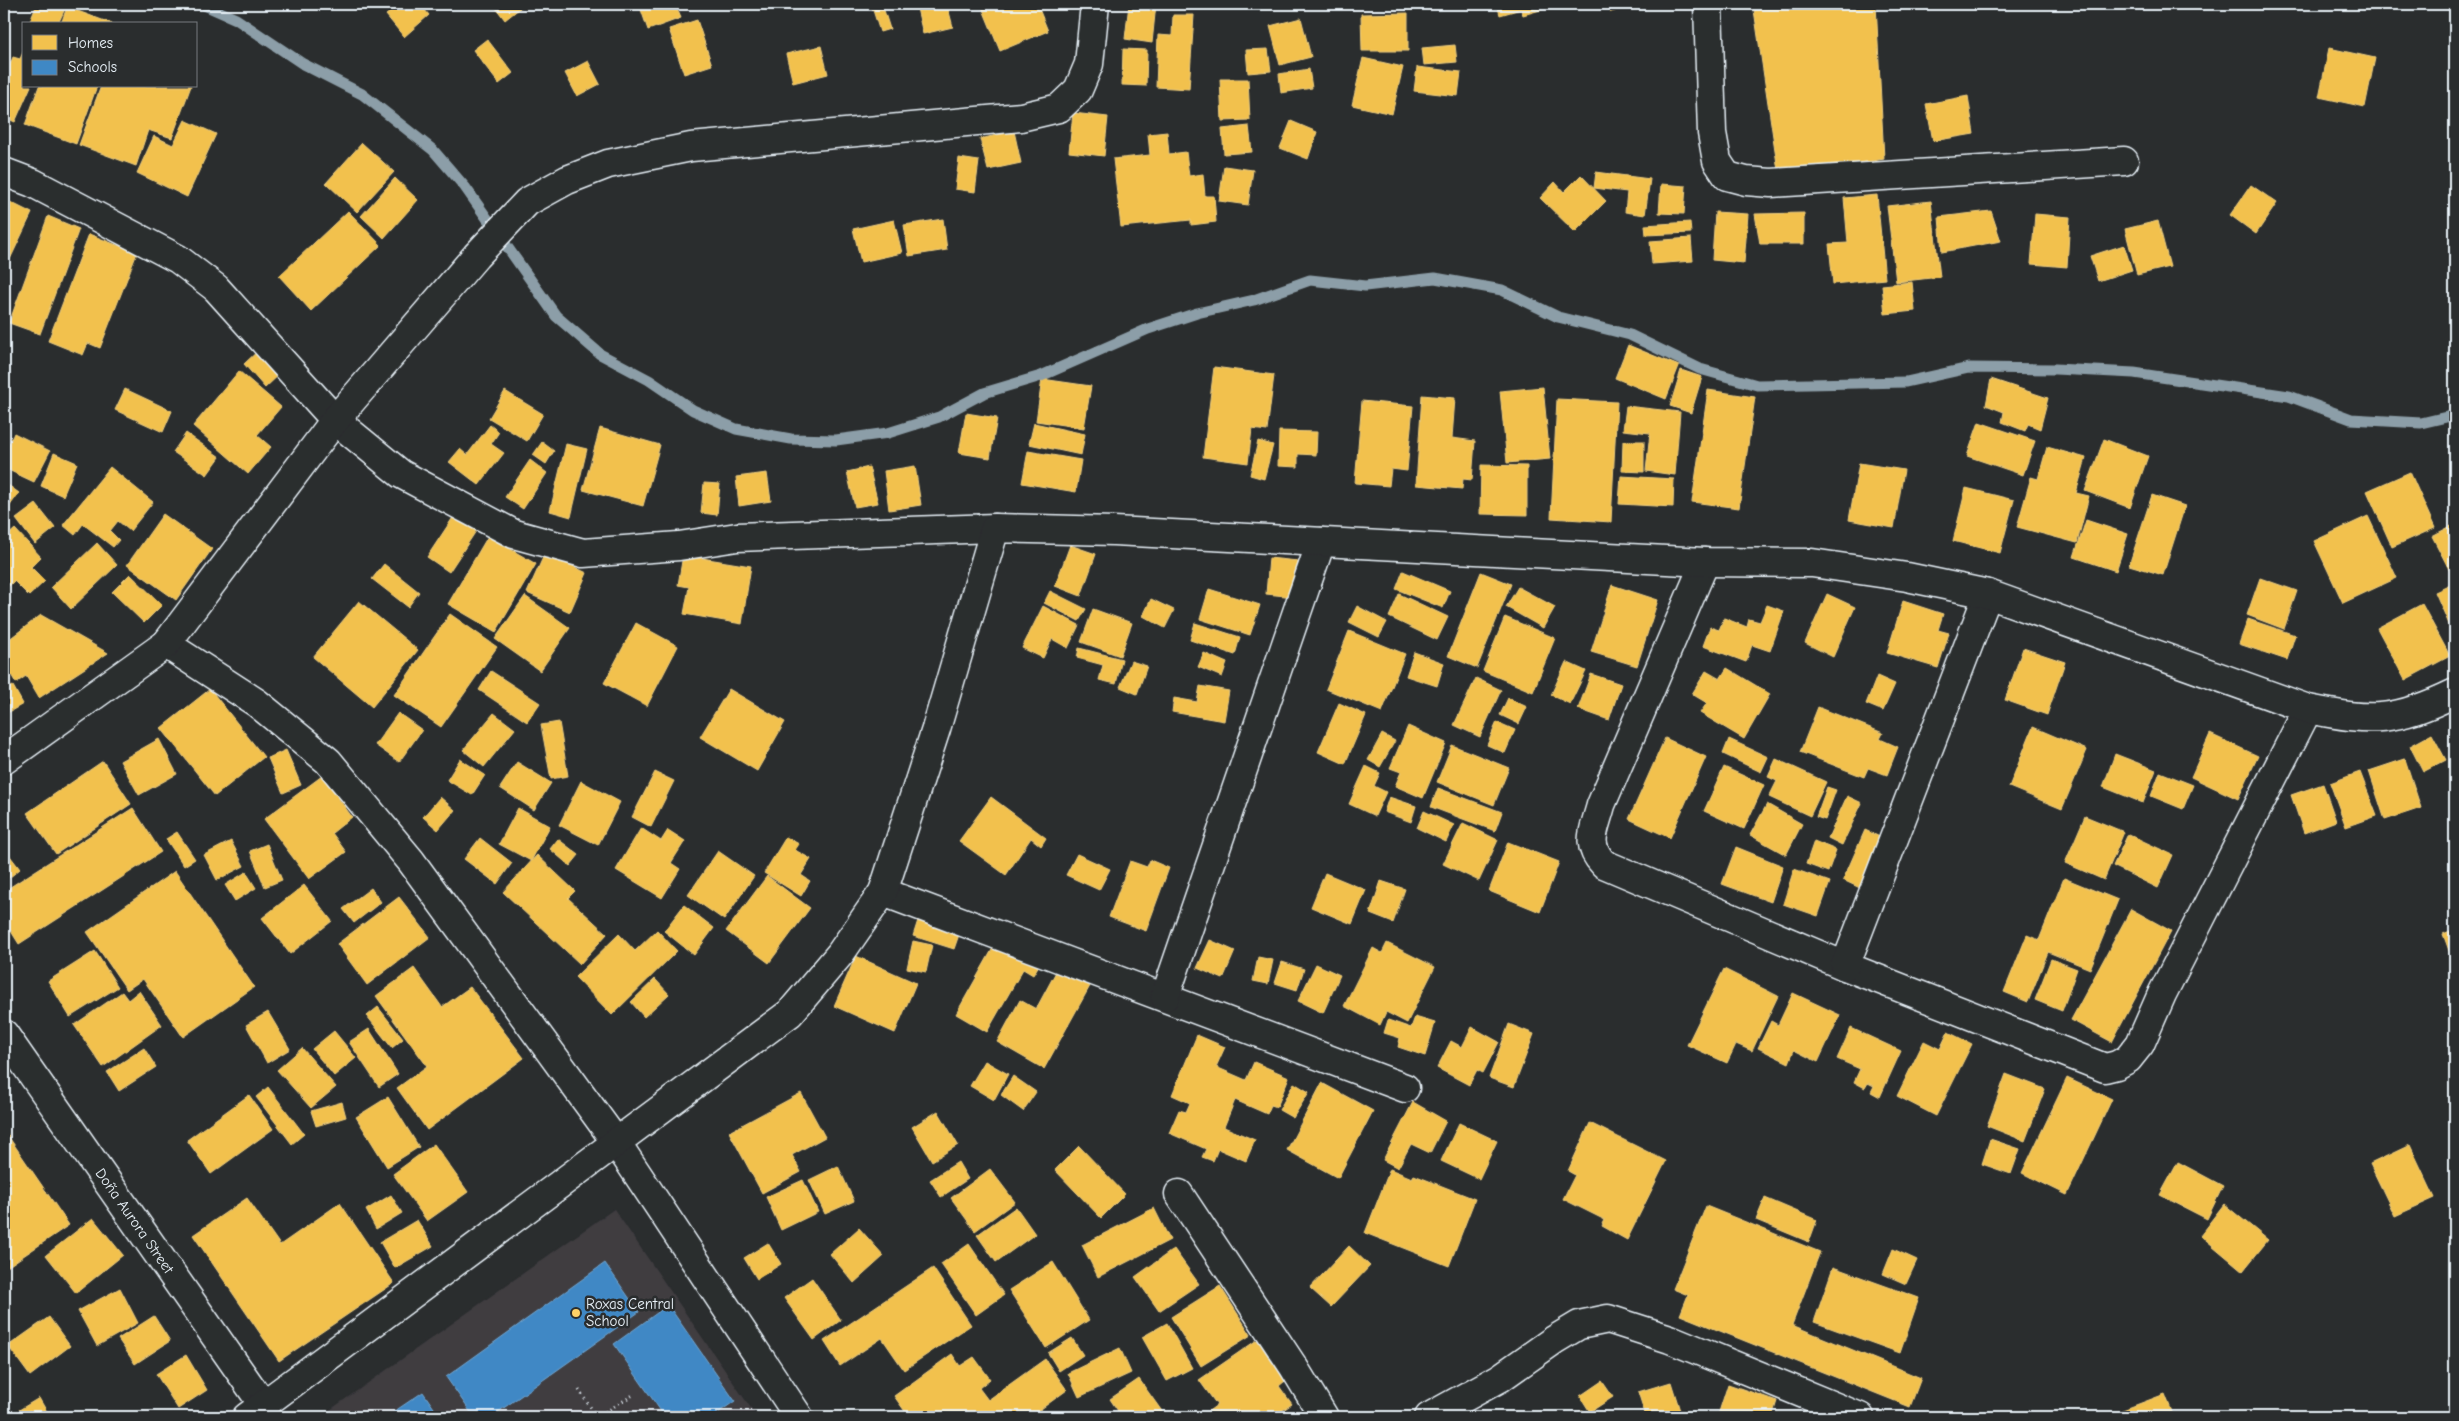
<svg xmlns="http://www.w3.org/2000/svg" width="2459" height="1421" font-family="'Comic Neue',sans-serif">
  <rect width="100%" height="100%" fill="#2a2d2e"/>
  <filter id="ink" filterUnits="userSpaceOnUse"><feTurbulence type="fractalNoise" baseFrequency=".02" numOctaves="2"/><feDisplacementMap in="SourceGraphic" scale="10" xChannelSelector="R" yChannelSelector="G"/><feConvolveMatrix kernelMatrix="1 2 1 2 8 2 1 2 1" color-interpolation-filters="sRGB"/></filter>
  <g filter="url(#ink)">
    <path fill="#3f3c40" d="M614 1209 757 1417H320Z"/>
    <path fill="#f2c14e" stroke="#efcf81" d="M37 4H67L58 24H29Z
      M401 4H420L429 15 404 37 386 15Z
      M493 4H525L505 20Z
      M639 4H675L681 18 648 30Z
      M871 4H882L890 29 880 32Z
      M916 4H947L953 27 923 34Z
      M991 4H996L999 10 1016 4H1037L1048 31 1000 51 982 7Z
      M1129 4H1156L1152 43 1125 39Z
      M1497 4H1561L1523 15 1521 9 1500 15Z
      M1608 4H1639L1611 12Z
      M1824 4H1876L1884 159 1779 177 1754 10Z
      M67 7 113 24H61Z
      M1408 13V51H1362L1361 14Z
      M1173 15H1194L1189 89 1156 87 1158 35 1172 36Z
      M1301 18 1311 57 1280 65 1270 26Z
      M697 20 712 65 684 74 669 29Z
      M487 39 513 73 499 84 473 50Z
      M1455 45 1457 62 1424 65 1422 48Z
      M821 46 828 74 793 83 786 54Z
      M2329 48 2375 58 2365 107 2319 97Z
      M1123 49 1147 50 1146 86 1122 85Z
      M1268 49 1271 71 1248 73 1246 50Z
      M24 50V86H31L15 122 4 117V78L13 57 20 59Z
      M1363 58 1403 67 1392 114 1352 105Z
      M588 61 600 84 577 96 565 73Z
      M1417 67 1461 72 1458 96 1414 91Z
      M1309 69 1312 88 1281 93 1279 74Z
      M1220 79H1248L1250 120 1222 121Z
      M39 86H97L76 144 25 125Z
      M101 86H191L172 138 148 130 136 166 79 145Z
      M1968 96 1974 134 1933 141 1926 104Z
      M1073 113 1108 117 1104 156 1069 152Z
      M185 120 216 134 187 197 137 173 154 136 173 145Z
      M1291 121 1317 132 1308 159 1280 148Z
      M1249 126 1252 152 1224 154 1222 129Z
      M1014 131 1021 163 988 170 980 139Z
      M1167 132 1169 154 1186 152 1189 176 1203 174 1205 196H1214L1216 222 1191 225V220L1121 227 1113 159 1150 155 1148 134Z
      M362 143 394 172 357 212 326 183Z
      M959 158 979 161 975 192 955 189Z
      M1224 166 1253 170 1248 205 1219 201Z
      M1596 172 1650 179 1645 215 1625 212 1627 192 1594 188Z
      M1581 175 1606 201 1575 232 1540 198 1555 182 1564 192Z
      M395 178 418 200 384 238 361 216Z
      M1661 184 1686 186 1684 214 1659 213Z
      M2251 185 2277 203 2256 234 2230 215Z
      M1877 195 1885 279 1833 284 1829 244 1848 243 1844 198Z
      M4 199 32 213 4 272Z
      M1931 201 1940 277 1896 282 1887 206Z
      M348 211 381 245 311 311 279 276Z
      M1991 211 2001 241 1942 252 1939 217Z
      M1715 212 1748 214 1744 263 1712 260Z
      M1804 213V244H1760L1755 214Z
      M2035 214 2070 217 2067 267 2031 264Z
      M48 216 79 229 40 334 9 323Z
      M943 219 947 250 909 256 904 225Z
      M894 220 902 253 861 262 853 229Z
      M2158 221 2170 267 2137 275 2125 229Z
      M1690 222 1691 233 1646 235 1645 225Z
      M89 234 137 253 100 348 88 343 83 355 48 341Z
      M1691 238 1693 261 1652 264 1650 241Z
      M2124 245 2132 270 2098 281 2090 256Z
      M1912 282 1915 311 1885 314 1882 285Z
      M1628 345 1679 366 1666 399 1615 378Z
      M261 348 283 371 265 388 244 364Z
      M1214 367 1274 375 1267 431 1252 429 1248 463 1203 457Z
      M1681 370 1702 377 1691 413 1670 406Z
      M239 371 281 407 257 435 271 447 248 474 193 426Z
      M1042 379 1091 386 1084 428 1036 421Z
      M1991 379 2048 398 2040 429 2028 424 2025 431 2002 422 2004 412 1986 405Z
      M1543 387 1550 459 1507 463 1500 391Z
      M125 389 172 411 163 432 115 410Z
      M1708 390 1755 397 1739 508 1692 502Z
      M505 391 543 414 527 441 489 418Z
      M1422 395 1455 398 1452 438 1475 441 1472 480 1463 479 1462 489 1416 485Z
      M1557 399 1617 402 1611 522 1551 518Z
      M1362 401 1413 406 1407 471 1391 469 1389 486 1355 483Z
      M1626 406 1680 412 1675 475 1646 471 1650 433 1623 430Z
      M966 413 997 418 990 458 959 453Z
      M1979 422 2035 441 2023 475 1967 456Z
      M1034 423 1085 434 1081 455 1029 444Z
      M490 425 499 432 491 444 504 453 479 485 449 462 460 449 467 455Z
      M600 428 660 445 643 506 583 490Z
      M1279 431 1317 432 1316 455 1298 454V467L1278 466Z
      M14 433 50 451 34 482 4 468V455Z
      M186 433 220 457 207 475 173 452Z
      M2104 439 2148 456 2130 508 2085 491Z
      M1258 441 1273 445 1264 479 1250 475Z
      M1623 441H1644V472L1622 471Z
      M542 442 554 451 546 464 533 455Z
      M566 444 587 449 571 517 550 511Z
      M2047 447 2086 458 2076 493 2089 496 2077 543 2017 527 2031 477 2038 479Z
      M1028 451 1081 460 1076 492 1022 483Z
      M54 453 77 463 63 496 41 486Z
      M530 460 547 473 523 509 505 497Z
      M1859 463 1904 470 1894 528 1849 520Z
      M1481 465 1527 466V515L1480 514Z
      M915 466 921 505 889 510 884 471Z
      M110 467 153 502 130 531 118 521 110 531 119 540 113 547 83 524 75 535 63 525Z
      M869 467 878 503 855 507 847 472Z
      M2410 472 2435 528 2392 547 2367 491Z
      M767 473 771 501 739 506 736 477Z
      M1621 476 1674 479 1673 507 1619 504Z
      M4 482 19 493 4 514Z
      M704 483 720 484 717 515 701 513Z
      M1966 488 2014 500 2000 553 1953 541Z
      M2152 495 2185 506 2163 575 2129 565Z
      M36 504 55 528 35 544 16 519Z
      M456 513 478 528 449 572 427 557Z
      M163 514 212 549 176 600 127 565Z
      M2368 516 2397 578 2343 603 2314 541Z
      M2086 520 2128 534 2116 571 2074 557Z
      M2455 524V573L2452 575 2432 536Z
      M15 529 41 557 31 567 45 581 29 596 14 581 4 591V539Z
      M488 536 536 564 496 632 448 604Z
      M97 543 117 565 71 609 51 587Z
      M1070 545 1096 554 1081 596 1055 586Z
      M545 553 587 573 570 612 527 593Z
      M683 555 751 566 742 624 684 614 689 587 678 585Z
      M1269 558 1298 561 1295 597 1266 594Z
      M384 564 419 592 408 607 372 579Z
      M1403 571 1450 591 1443 608 1396 589Z
      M1481 572 1511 584 1477 668 1448 656Z
      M130 574 162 605 144 623 112 592Z
      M2260 578 2297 591 2284 629 2247 615Z
      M2455 583V638L2435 592Z
      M1612 585 1658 600 1637 666 1591 652Z
      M1518 587 1555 607 1543 628 1506 607Z
      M1209 589 1260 605 1250 635 1200 619Z
      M1050 591 1086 609 1079 621 1044 603Z
      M1399 594 1448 617 1437 640 1389 617Z
      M1827 594 1855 607 1833 657 1805 643Z
      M525 596 570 628 540 671 495 639Z
      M1151 599 1174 610 1165 628 1143 616Z
      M359 601 418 650 372 707 313 657Z
      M1903 601 1943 614 1938 630 1949 633 1938 668 1887 653Z
      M2422 604 2450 656 2405 680 2377 628Z
      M1767 605 1784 611 1770 651 1752 645 1746 662 1703 646 1710 627 1719 630 1724 618 1747 627 1749 619 1760 622Z
      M1043 606 1079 625 1068 648 1052 639 1043 658 1022 648Z
      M1357 606 1387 622 1379 637 1349 622Z
      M1093 609 1132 623 1120 656 1081 642Z
      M450 614 497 647 441 727 394 695Z
      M41 615 108 653 39 698 26 676 16 683 4 663V643Z
      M1505 617 1555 638 1533 692 1483 671Z
      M2248 619 2295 635 2287 660 2239 644Z
      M636 623 678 646 647 706 604 683Z
      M1195 623 1240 637 1235 655 1190 640Z
      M1349 631 1405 654 1382 712 1326 689Z
      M1079 648 1122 659 1116 684 1099 680 1103 665 1077 658Z
      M2023 648 2065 662 2047 715 2005 700Z
      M1414 652 1444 663 1437 686 1406 676Z
      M1204 653 1227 663 1222 677 1198 667Z
      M1131 661 1147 666 1137 694 1120 687Z
      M1566 662 1586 671 1570 704 1551 695Z
      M1727 668 1770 694 1744 739 1700 713 1707 703 1692 694 1706 671 1720 679Z
      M491 671 540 703 527 722 479 690Z
      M1591 674 1621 684 1609 720 1578 709Z
      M1877 676 1895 684 1883 711 1866 704Z
      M4 678 9 688 13 686 23 704 4 715Z
      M1476 678 1501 690 1480 737 1454 725Z
      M1200 686 1229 691 1224 721 1172 712 1174 698 1197 702Z
      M210 689 264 757 215 796 161 728Z
      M729 689 785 722 757 771 700 737Z
      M1508 698 1527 707 1519 724 1500 715Z
      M1339 703 1366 715 1345 764 1318 752Z
      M1818 707 1883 733 1880 739 1898 747 1887 775 1868 768 1864 777 1800 752Z
      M398 713 422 730 399 762 375 745Z
      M494 713 515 729 484 767 463 750Z
      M559 722 568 776 551 779 541 725Z
      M1497 722 1515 730 1505 753 1487 745Z
      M1408 726 1446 743 1423 798 1395 786 1401 772 1390 768Z
      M2033 727 2087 750 2062 809 2009 787Z
      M1382 734 1395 741 1380 767 1368 760Z
      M2210 734 2258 756 2238 799 2191 777Z
      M2432 734 2446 760 2423 772 2410 746Z
      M1665 738 1706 757 1670 838 1629 819Z
      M159 739 177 774 139 795 120 761Z
      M1729 739 1768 757 1761 772 1723 754Z
      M1452 745 1509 768 1494 805 1437 782Z
      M286 750 301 785 283 793 268 758Z
      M2115 754 2156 770 2143 803 2103 787Z
      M460 759 485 775 472 795 447 780Z
      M1776 759 1826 782 1810 816 1769 797 1777 781 1768 777Z
      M2405 759 2421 808 2385 820 2369 771Z
      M103 761 131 804 56 854 27 813Z
      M517 762 551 783 534 810 500 788Z
      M1366 766 1380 773 1374 786 1386 792 1375 816 1349 804Z
      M1724 767 1764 785 1744 829 1704 811Z
      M655 772 674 781 651 827 632 817Z
      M2160 772 2193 785 2183 809 2151 796Z
      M2360 772 2377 816 2346 827 2330 783Z
      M322 776 352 817 332 833 346 852 309 879 264 819Z
      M581 781 620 802 598 845 559 825Z
      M2323 784 2336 821 2304 833 2291 795Z
      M1827 787 1836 790 1825 820 1816 817Z
      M1438 788 1502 812 1495 831 1431 807Z
      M1847 796 1862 803 1842 845 1828 838Z
      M440 797 455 810 438 830 423 817Z
      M991 797 1046 838 1041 846 1031 838 1006 875 959 841Z
      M1389 797 1416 806 1411 822 1384 812Z
      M1767 804 1802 824 1786 855 1750 835Z
      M133 808 161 852 19 944 4 920V891Z
      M518 808 550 826 531 861 499 844Z
      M1424 811 1454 825 1446 842 1417 828Z
      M2085 816 2124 832 2104 880 2065 863Z
      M1463 823 1498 840 1479 881 1443 864Z
      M641 828 661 841 668 830 685 841 671 863 680 869 662 898 616 870Z
      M1865 830 1882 838 1860 888 1843 880Z
      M177 832 195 859 184 866 166 839Z
      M2128 834 2173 855 2158 888 2113 866Z
      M786 837 799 844 795 850 811 859 801 875 810 881 801 896 764 873Z
      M480 838 512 863 497 884 464 859Z
      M558 839 579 855 570 866 550 849Z
      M231 841 244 866 217 880 204 855Z
      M1814 841 1836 850 1828 872 1806 864Z
      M1508 842 1559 862 1540 912 1489 891Z
      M267 844 282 880 265 887 250 851Z
      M1736 847 1783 866 1771 902 1722 884Z
      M4 848 20 869 4 882Z
      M718 851 754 876 724 920 688 895Z
      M1077 854 1110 869 1099 890 1066 875Z
      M537 855 575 891 568 898 607 934 580 964 503 892Z
      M1150 860 1169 868 1146 931 1109 917 1130 861 1147 867Z
      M1794 869 1830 882 1818 916 1783 904Z
      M175 871 254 987 183 1037 143 979 127 990 87 932Z
      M246 872 256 888 235 901 225 885Z
      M1325 873 1366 890 1352 924 1311 907Z
      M767 876 810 908 769 963 726 931Z
      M2064 878 2118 900 2090 969 2048 952 2028 1002 2004 992 2027 935 2039 940Z
      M1381 881 1405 889 1393 923 1370 914Z
      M304 885 332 921 290 954 262 918Z
      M371 888 381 902 354 923 343 909Z
      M399 897 430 937 367 985 337 944Z
      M684 905 714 928 694 955 664 931Z
      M2131 909 2171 931 2112 1042 2071 1020Z
      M920 914 961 929 954 949 913 936Z
      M2455 929V967L2443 934Z
      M657 930 677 951 612 1015 575 977 619 934 635 951Z
      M1210 940 1235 951 1223 979 1197 968Z
      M913 941 932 945 926 972 907 968Z
      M997 941 1039 965 1033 975 1023 969 987 1032 956 1014Z
      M1387 943 1435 967 1407 1023 1386 1012 1380 1025 1344 1006 1373 948 1382 953Z
      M95 951 118 987 70 1017 48 981Z
      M856 956 916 983 895 1033 834 1006Z
      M1258 957 1273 960 1268 984 1253 981Z
      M2051 959 2077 969 2062 1011 2035 1000Z
      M1282 962 1304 969 1297 990 1275 983Z
      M1316 964 1340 975 1323 1013 1298 1001Z
      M414 968 442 1007 470 987 524 1058 427 1130 397 1088 427 1066 376 996Z
      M1058 968 1090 986 1044 1069 997 1042 1020 1000 1036 1009Z
      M1724 969 1778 996 1752 1051 1736 1044 1727 1063 1687 1045Z
      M655 979 669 994 644 1017 631 1002Z
      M139 991 162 1025 103 1067 74 1025 122 992 128 1000Z
      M1793 993 1840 1015 1818 1062 1794 1050 1789 1063 1758 1048 1771 1021 1778 1025Z
      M378 1007 403 1039 392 1048 367 1016Z
      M268 1012 290 1049 267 1063 246 1025Z
      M1415 1017 1435 1023 1425 1056 1398 1047 1400 1038 1384 1033 1388 1020 1411 1028Z
      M1509 1024 1534 1034 1514 1087 1489 1078Z
      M1472 1027 1499 1042 1483 1073 1477 1070 1469 1085 1437 1068 1451 1041 1462 1047Z
      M1851 1028 1901 1051 1880 1097 1871 1092 1874 1086 1868 1083 1865 1088 1854 1082 1860 1069 1837 1059Z
      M369 1029 398 1074 379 1087 349 1042Z
      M334 1031 356 1058 334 1076 312 1049Z
      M1948 1032 1972 1044 1936 1116 1897 1096 1924 1041 1940 1049Z
      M1197 1035 1225 1047 1216 1067 1246 1080 1254 1062 1289 1077 1277 1107 1271 1105 1267 1114 1235 1100 1224 1127 1255 1140 1246 1161 1218 1149 1213 1161 1202 1157 1206 1149 1169 1133 1179 1110 1186 1112 1190 1103 1172 1095Z
      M144 1048 156 1067 119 1091 107 1072Z
      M302 1048 336 1087 311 1108 277 1070Z
      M985 1061 1008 1074 994 1100 970 1086Z
      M2006 1074 2045 1089 2025 1141 1987 1126Z
      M1013 1076 1036 1092 1023 1111 1001 1095Z
      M2067 1078 2112 1099 2067 1195 2022 1173Z
      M1294 1083 1309 1092 1293 1118 1279 1110Z
      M1322 1083 1373 1111 1338 1178 1287 1150Z
      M268 1087 304 1134 292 1144 256 1097Z
      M801 1093 825 1137 792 1155 801 1172 762 1193 729 1132Z
      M249 1095 273 1129 211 1174 187 1140Z
      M388 1097 419 1147 387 1167 356 1117Z
      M342 1102 346 1117 316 1126 311 1111Z
      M1413 1102 1446 1121 1430 1153 1411 1144 1398 1168 1383 1160Z
      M938 1111 958 1145 932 1161 912 1127Z
      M1459 1123 1497 1141 1479 1179 1441 1161Z
      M1590 1123 1666 1161 1627 1240 1602 1226 1605 1220 1563 1199 1575 1175 1568 1171Z
      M4 1130 69 1225 4 1269Z
      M1990 1139 2020 1149 2011 1174 1982 1164Z
      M434 1144 468 1192 427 1221 393 1174Z
      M2410 1145 2435 1198 2395 1216 2370 1164Z
      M1079 1146 1125 1194 1101 1218 1055 1170Z
      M958 1162 968 1179 941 1197 930 1180Z
      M2178 1162 2223 1186 2207 1219 2160 1195Z
      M838 1166 854 1201 825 1214 809 1180Z
      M990 1169 1015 1202 975 1231 951 1198Z
      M1390 1169 1412 1178 1414 1175 1475 1199 1449 1266 1365 1233Z
      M803 1180 818 1212 781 1230 766 1197Z
      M391 1195 402 1213 376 1229 366 1210Z
      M247 1198 280 1245 340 1203 394 1283 279 1361 193 1235Z
      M1765 1198 1817 1220 1809 1242 1756 1220Z
      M2224 1204 2268 1240 2243 1271 2200 1235Z
      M1706 1206 1820 1252 1792 1325 1921 1378 1910 1407 1680 1315 1688 1295 1673 1289Z
      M1016 1207 1035 1234 996 1262 977 1235Z
      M1154 1208 1170 1240 1098 1277 1082 1245Z
      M93 1218 123 1255 76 1293 46 1255Z
      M417 1220 433 1246 395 1268 380 1242Z
      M859 1228 884 1256 854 1283 830 1254Z
      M768 1243 781 1264 757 1279 744 1258Z
      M969 1244 1004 1295 976 1315 941 1264Z
      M1349 1246 1370 1266 1331 1307 1310 1288Z
      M1174 1249 1199 1284 1159 1311 1135 1277Z
      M1893 1249 1917 1260 1906 1284 1883 1274Z
      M1053 1262 1089 1320 1046 1348 1009 1290Z
      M1833 1267 1919 1298 1900 1353 1814 1322Z
      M933 1268 971 1325 904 1370 882 1338 840 1366 824 1341Z
      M812 1278 841 1320 814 1340 784 1298Z
      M1220 1286 1251 1335 1201 1366 1171 1317Z
      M120 1288 138 1323 97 1346 78 1311Z
      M154 1316 170 1341 135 1364 118 1339Z
      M49 1317 70 1346 30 1376 8 1346Z
      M1167 1323 1192 1368 1167 1381 1142 1337Z
      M1072 1338 1083 1355 1059 1371 1048 1353Z
      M1257 1340 1285 1381 1279 1386 1292 1404 1273 1417H1209L1206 1413 1217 1405 1199 1380Z
      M1120 1348 1131 1373 1079 1397 1068 1373Z
      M952 1354 960 1366 974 1357 990 1379 979 1388 988 1400 1045 1359 1067 1390 1030 1417H909L894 1396Z
      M186 1355 207 1390 178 1409 156 1374Z
      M1139 1379 1166 1417H1109L1118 1411 1110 1399Z
      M1602 1381 1613 1397 1590 1412 1580 1396Z
      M1671 1382 1682 1417H1646L1638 1392Z
      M1728 1384 1777 1401 1772 1417H1724L1718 1415Z
      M2165 1394 2174 1417H2123L2120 1411Z
      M39 1398 50 1417H23L19 1410Z
      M4 1403 14 1417H4Z
      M1583 1410 1587 1417H1570Z"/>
    <path fill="#3f88c5" stroke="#72a8d4" d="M605 1263 639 1312 491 1417H474L446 1377Z
      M668 1305 735 1401 712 1417H665L614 1344Z
      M423 1392 440 1417H386Z"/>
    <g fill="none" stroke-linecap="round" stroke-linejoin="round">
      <path stroke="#8c9ea8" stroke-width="11" d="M202 4 236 19 303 64 362 94 433 150 465 187 556 316 600 354 649 380 693 410 736 429 791 439 836 440 888 433 939 417 984 393 1041 376 1148 329 1197 313 1254 300 1310 280 1365 286 1435 278 1502 290 1558 317 1630 335 1700 369 1757 385 1906 382 1969 368 2055 369 2134 373 2289 396 2351 419 2421 423 2455 415"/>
      <g stroke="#e8f1f8" stroke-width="31">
        <g id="minor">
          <path d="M1708 4 1712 133 1717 161 1727 176 1746 181 1771 183 2124 161"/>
          <path d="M4 172 33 183 178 259 216 288 335 420 401 474 514 534 583 553 679 546 737 537 995 528"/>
          <path d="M1705 562 1601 805C1595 829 1584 844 1604 864L1845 966 2105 1068 2117 1065 2128 1059 2140 1044 2162 994 2308 709"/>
          <path d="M166 644 257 703 328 761 411 861 616 1142 799 1417"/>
          <path d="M4 760 166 644 335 420 476 256 527 202 567 180 608 164 691 147 1021 117 1059 108 1078 90 1089 64 1095 4"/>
          <path d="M883 892 1405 1088"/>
          <path d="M1845 966 1988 594"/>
          <path d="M1165 997 1321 542"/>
          <path id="s1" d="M4 1034 264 1406"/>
          <path d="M1179 1194 1293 1366 1324 1417"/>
          <path d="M247 1417 790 1013 840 954 883 892 936 729 995 528 1114 531 1705 562 1812 563 1907 577 1988 594 2308 709C2373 722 2395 722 2455 693"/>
          <path d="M1429 1417 1500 1378 1554 1340 1579 1325 1608 1319 1670 1339 1860 1417"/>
        </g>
      </g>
      <path stroke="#e8f1f8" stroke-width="3" stroke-dasharray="1 4" stroke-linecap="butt" d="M579 1390 597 1417
        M597 1417 633 1395"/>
      <use href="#minor" stroke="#2a2d2e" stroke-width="28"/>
    </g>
  </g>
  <circle fill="#ffd166" stroke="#2a2d2e" stroke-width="2" cx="576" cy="1313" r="5"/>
  <g text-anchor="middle" stroke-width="5" stroke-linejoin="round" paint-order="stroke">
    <g font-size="15" fill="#e8f1f8" stroke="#2a2d2e">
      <text dy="5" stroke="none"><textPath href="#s1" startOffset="228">Doña Aurora Street</textPath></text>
    </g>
    <g font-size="15" fill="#e8f1f8" stroke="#2a2d2e" text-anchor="start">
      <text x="586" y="1309">Roxas Central<tspan x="586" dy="17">School</tspan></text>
    </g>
  </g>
  <rect width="2459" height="1421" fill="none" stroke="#2a2d2e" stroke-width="20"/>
  <rect x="10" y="10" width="2439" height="1401" fill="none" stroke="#e8f1f8" stroke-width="2" filter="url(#ink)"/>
  <rect x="22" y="22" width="175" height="65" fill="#2a2d2e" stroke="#767b7f"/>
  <rect x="32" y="35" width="25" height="15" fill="#f2c14e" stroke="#767b7f"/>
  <text x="68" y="48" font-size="15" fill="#e8f1f8">Homes</text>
  <rect x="32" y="60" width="25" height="15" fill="#3f88c5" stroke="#767b7f"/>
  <text x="68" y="72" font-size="15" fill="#e8f1f8">Schools</text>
</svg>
